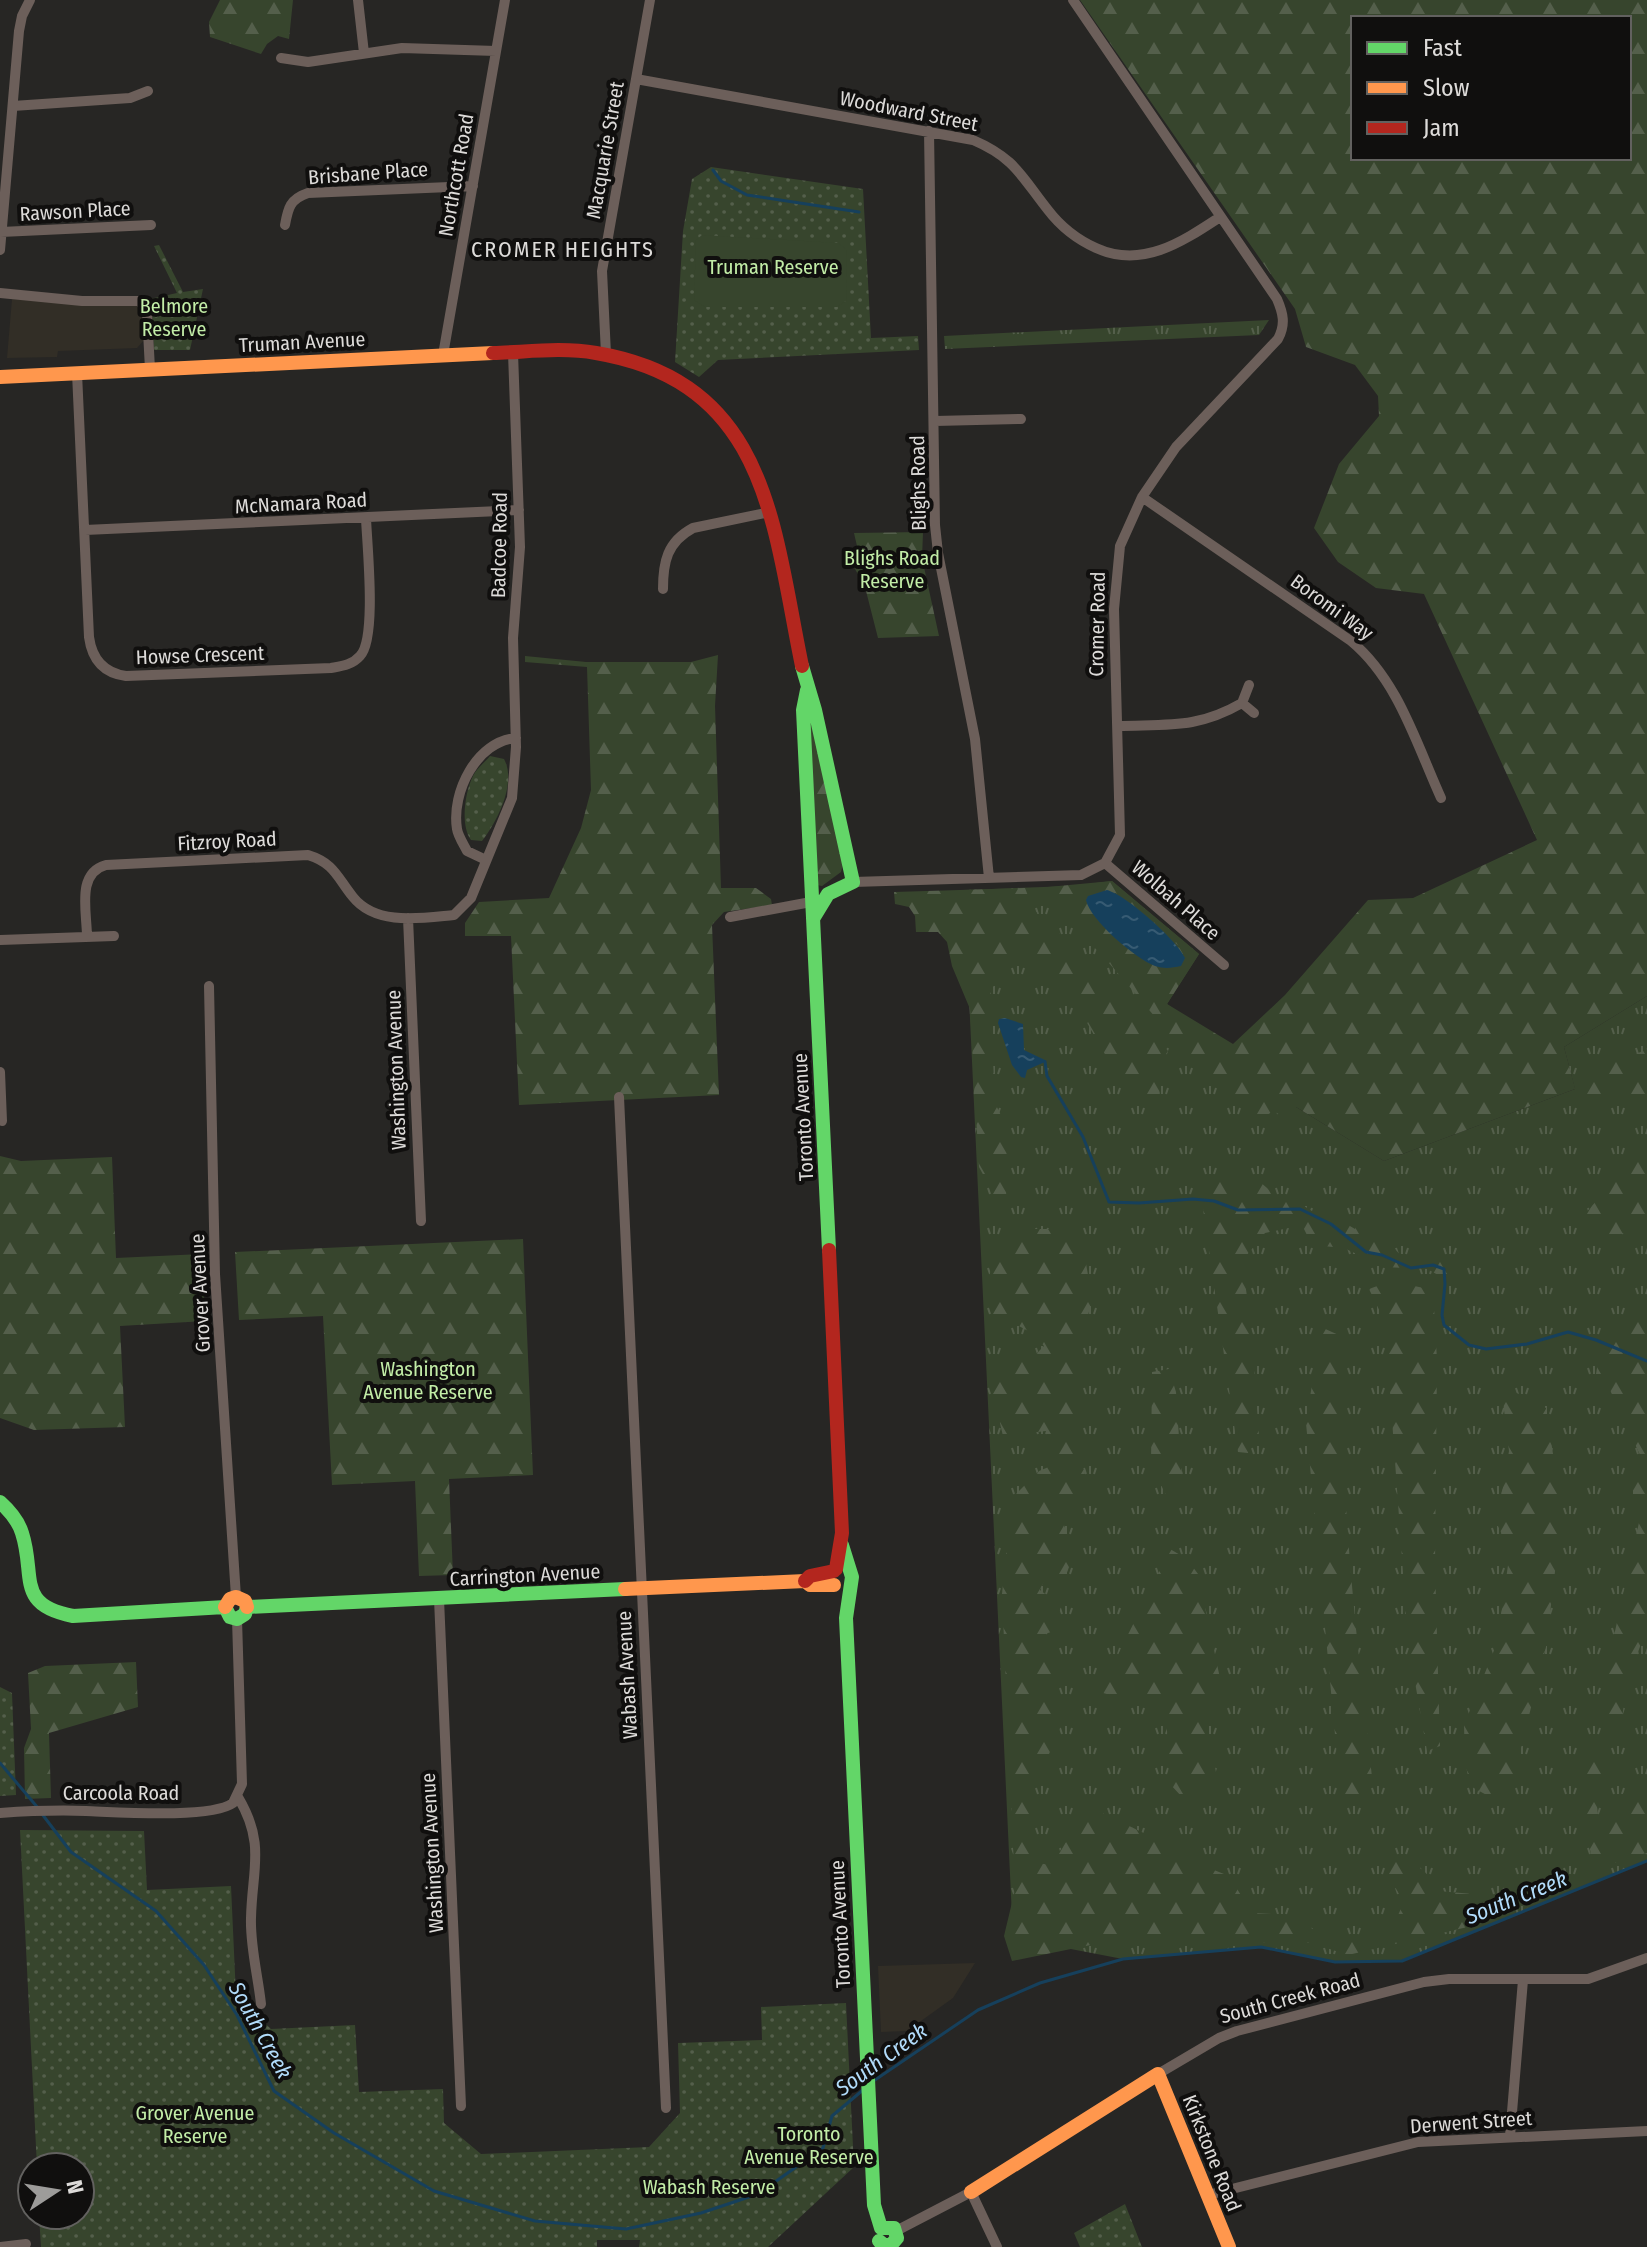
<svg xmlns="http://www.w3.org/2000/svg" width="1647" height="2247" font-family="'Fira Sans Condensed',sans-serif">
  <defs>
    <pattern id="grass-tufts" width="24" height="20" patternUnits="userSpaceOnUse" patternTransform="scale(2)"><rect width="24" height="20" fill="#37452d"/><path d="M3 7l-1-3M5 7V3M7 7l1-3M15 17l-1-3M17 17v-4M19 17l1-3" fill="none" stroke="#545f4b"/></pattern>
    <pattern id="forest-firs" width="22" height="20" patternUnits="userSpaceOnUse" patternTransform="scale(2)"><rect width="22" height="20" fill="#37452d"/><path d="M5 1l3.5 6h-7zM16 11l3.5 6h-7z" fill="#545f4b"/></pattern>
    <pattern id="park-dots" width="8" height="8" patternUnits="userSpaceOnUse" patternTransform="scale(2)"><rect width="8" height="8" fill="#37452d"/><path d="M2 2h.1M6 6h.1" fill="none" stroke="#545f4b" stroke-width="1.8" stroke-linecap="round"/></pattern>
    <pattern id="water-ripples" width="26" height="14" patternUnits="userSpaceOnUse" patternTransform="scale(2)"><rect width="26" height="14" fill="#16405c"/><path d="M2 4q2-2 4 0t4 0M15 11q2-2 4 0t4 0" fill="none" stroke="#375b73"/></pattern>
  </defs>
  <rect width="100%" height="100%" fill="#272624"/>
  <path fill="#322e26" d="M12 299 138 305 142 311 144 340 137 348 58 351 57 357 7 358Z
    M975 1963 953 1998 907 2031 881 2032 878 1966Z"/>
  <path fill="url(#grass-tufts)" d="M1269 320 1259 335 945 349 944 336Z
    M1112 881 1199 954 1167 1004 1296 1107 1384 1161 1575 1089 1564 1047 1647 996V1861L1402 1961 1335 1962 1261 1947 1123 1959 1013 1938 964 890 1071 886Z"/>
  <path fill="url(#forest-firs)" fill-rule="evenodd" d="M220 0H293L289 39 278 36 267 44 261 54 210 37 209 22Z
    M1080 0H1647V996L1564 1047 1575 1088 1584 1067 1625 1059 1647 1049V1101L1641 1107 1621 1100 1592 1099 1575 1089 1384 1161 1296 1107 1288 1119 1273 1111C1258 1123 1249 1113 1235 1104 1179 1053 1136 988 1082 935 1069 921 1046 908 1048 887L1112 881 1199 954 1167 1004 1233 1044 1285 995 1368 900 1413 898 1537 840 1424 594 1376 588 1338 562 1314 528 1339 464 1379 416 1378 396 1355 365 1306 347 1295 309ZM1353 18H1629V158H1353ZM1116 893 1180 947 1144 960 1101 924 1093 895Z
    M923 532 922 558 939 636 878 638 865 587 850 560 860 559 854 533Z
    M718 655 715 706 721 888H756L771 899 772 905 724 912 712 925 719 1095 519 1105 511 936H465V923L479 902 549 898 581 828 591 790 587 667 525 662V656L586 662H691Z
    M808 706 843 864 841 872 822 886 817 885Z
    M1025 888 1033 909 1098 970 1168 1051 1159 1065 1160 1104 1152 1108 1118 1082 1114 1070 1054 965 1034 957 1010 961 1001 969 990 994 995 1103 1007 1128 1006 1214 1024 1229H1059L1084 1252 1092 1298 1069 1400 1084 1420 1073 1453 1085 1471 1082 1512 1060 1514 1074 1553 1064 1581 1045 1578 1040 1590 1061 1606 1054 1631 1045 1634 1043 1644 1053 1647 1056 1662 1052 1671 1054 1693 1060 1728 1038 1780H1023L1022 1790 1033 1799 1029 1821 1019 1826 1028 1841 1030 1862 1051 1865 1083 1815 1100 1812 1152 1837 1194 1862 1229 1876 1252 1913 1292 1915 1323 1936 1374 1945 1389 1935 1404 1902 1386 1872 1393 1861C1421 1865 1424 1867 1438 1891L1496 1896 1568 1876 1583 1877 1600 1870 1591 1854 1580 1805 1584 1760 1598 1745 1611 1742 1607 1762 1596 1784 1598 1820 1617 1817 1620 1796 1629 1789 1647 1793V1853L1622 1859 1578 1884 1552 1889 1476 1925 1348 1955 1311 1943 1110 1941 1012 1961 1004 1936 1015 1890 1002 1594 1012 1498 1039 1471 1051 1466 1046 1431 1003 1436 988 1372 996 1354 1013 1360 1029 1361 1044 1346 1032 1333 1015 1324 996 1329 985 1287C994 1270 990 1254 999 1239L1010 1237C999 1214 992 1189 979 1167L970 1009 952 966 947 942 938 932H916L915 916 909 907 895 904 894 892Z
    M1647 1150V1226L1607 1238 1583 1216 1639 1153Z
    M0 1156 21 1161 112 1157 116 1258 202 1254 205 1321 120 1326 125 1427 34 1430 0 1418Z
    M1209 1174 1260 1182 1273 1193 1304 1206 1331 1223 1343 1222 1355 1229 1359 1220H1374L1375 1214C1390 1226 1385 1245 1404 1257 1418 1266 1434 1256 1448 1265L1449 1301 1442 1293 1440 1276 1427 1269 1384 1267 1344 1248 1312 1245 1302 1225 1265 1233 1242 1261 1251 1325 1259 1437 1248 1453 1238 1452 1199 1181Z
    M523 1239 533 1475 449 1479 453 1575 419 1576 415 1481 332 1485 323 1316 239 1320 235 1252Z
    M1391 1281 1433 1290 1437 1360 1435 1564 1440 1746 1427 1751 1408 1642 1385 1322 1369 1289Z
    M1647 1308V1627L1627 1683 1621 1725 1604 1720 1597 1713 1640 1518 1633 1501V1482L1646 1468 1610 1390 1596 1374 1604 1328 1633 1324Z
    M1321 1327 1343 1337C1338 1485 1356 1631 1372 1777L1366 1798 1347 1805 1337 1756 1306 1423Z
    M1169 1369 1176 1392 1183 1498 1169 1501 1151 1465 1152 1372Z
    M1501 1385 1546 1408 1562 1513 1546 1647 1516 1768 1503 1795 1494 1799 1470 1786 1465 1761 1464 1725 1497 1643 1510 1551 1497 1524 1509 1451Z
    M1170 1549 1187 1559 1198 1574 1221 1683 1208 1728 1217 1778 1210 1793 1193 1801 1183 1798 1169 1783C1168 1766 1170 1748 1167 1731 1163 1708 1122 1698 1103 1693L1108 1675 1160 1570 1158 1560 1163 1551Z
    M136 1662 138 1707 49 1733 51 1798 25 1799 24 1748 31 1729 28 1673 45 1666Z"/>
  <path fill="url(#park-dots)" d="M711 167 863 189 871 338 918 336 919 350 718 360 699 377 675 362 683 231 692 179Z
    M159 245 183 292 203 289 190 350H154L152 312 145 300 177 293 154 246Z
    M490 756 504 759C517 783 497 822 482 841L471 840C460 825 465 792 473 776 476 769 485 762 490 756Z
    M0 1687 12 1693 16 1795 0 1796Z
    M20 1830 144 1831 147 1890 231 1886 236 1996 271 2029 355 2025 359 2092 443 2089 444 2123 481 2154 649 2147 680 2113 678 2043 762 2040 761 2007 846 2003 854 2167 768 2247H639L640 2240H597V2247H41L39 2215H80V2167H37Z
    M1125 2204 1142 2247H1080L1074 2233Z"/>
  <path fill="#37452d" d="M702 235 838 243 846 249 847 300 837 307H705L694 300 696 240Z"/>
  <path fill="url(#water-ripples)" d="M1107 890C1126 895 1177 940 1185 958L1181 966C1172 968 1164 969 1155 966 1136 959 1090 920 1086 900L1088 896Z
    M1005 1018 1023 1024 1024 1050 1047 1061 1027 1070 1025 1078 1021 1077 1012 1065 998 1023 999 1019Z"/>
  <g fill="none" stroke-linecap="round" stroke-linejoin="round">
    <path stroke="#16405c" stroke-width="3" d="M713 170 721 181 747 195 859 212
      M1045 1062 1047 1076 1083 1137 1109 1202 1139 1203 1193 1199 1214 1201 1238 1210 1300 1209 1331 1224 1366 1252 1382 1255 1411 1268 1433 1265 1444 1269 1445 1284 1442 1315 1444 1325 1469 1345 1486 1349 1527 1344 1568 1332 1596 1340 1647 1361
      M0 1763 38 1808
      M42 1814 71 1852 156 1911 204 1965 237 2015 274 2091 334 2133 434 2191 535 2221 626 2229 701 2213 758 2194 823 2148 832 2116 863 2090
      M872 2082 978 2010 1040 1983 1123 1959 1261 1947 1335 1962 1402 1961 1647 1861"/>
    <path stroke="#6c5f5a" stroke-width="10" d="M358 0 364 53
      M281 58 308 62 402 48 496 51
      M636 79 973 140C1015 158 1021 176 1048 210 1061 227 1076 239 1096 248 1142 269 1182 242 1220 217
      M13 106 130 98 148 91
      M929 131 935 525 938 553 975 739 989 878
      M285 225C288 208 290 199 308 193L473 186
      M1 232 151 225
      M0 250 19 31 22 16 30 0
      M0 293 82 301H140L147 313 150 369
      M606 354 602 271 650 0
      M443 355 505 0
      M77 373 89 637C92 659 103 673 126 676L331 668C342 666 352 665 360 656 377 639 367 545 366 518
      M935 421 1021 419
      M1142 497 1351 641C1398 680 1416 743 1441 798
      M85 530 519 510
      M663 589C663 562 667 542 693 528L770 512
      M1242 703 1254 713
      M1118 726C1168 724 1197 729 1242 703L1249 685
      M486 860 467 851C464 845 458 836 457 829 451 792 477 741 516 738
      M1105 863 1224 965
      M853 882 1081 875 1105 863 1120 835 1114 609 1120 546 1142 497 1176 447 1278 339C1286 324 1283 313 1277 299L1073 0
      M730 917 811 902
      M408 918 421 1221
      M87 937C87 912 76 873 106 865L308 855C334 863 337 877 353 897 376 926 421 918 454 915L471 898 512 798 516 747 513 638 520 547 513 353
      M0 940 114 936
      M209 986 215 1274 236 1597
      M0 1072 2 1121
      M619 1097 666 2108
      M439 1599 461 2106
      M238 1797C266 1844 252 1869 251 1918 250 1946 258 1976 261 2004
      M0 1813C29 1811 58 1810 86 1811 116 1812 211 1819 233 1803L242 1784 237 1619
      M1158 2074 1219 2038 1237 2031 1424 1982 1449 1979H1588L1647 1958
      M1510 2136 1523 1980
      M1208 2195 1418 2142 1647 2131
      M896 2231 971 2192 997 2247
      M0 2247 26 2244"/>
    <path stroke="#63d668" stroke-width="14" d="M802 666 815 710 853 882 828 894 814 917
      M807 690 803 710 829 1250
      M0 1502C10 1511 18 1520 22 1533 36 1576 15 1605 73 1616L225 1607
      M842 1545 852 1577 846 1618 874 2205 881 2228
      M225 1607 230 1617 237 1619 245 1614 247 1607
      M247 1607 625 1589
      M879 2241 884 2245H891L897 2238 894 2228H881"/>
    <path stroke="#ff974d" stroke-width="14" d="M0 377 493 353
      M625 1589 805 1581 810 1585H834
      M225 1607 230 1599 236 1597 245 1601 247 1607
      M971 2192 1158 2074 1229 2247"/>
    <path stroke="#b3261e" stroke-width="14" d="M493 353C527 352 562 347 596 353 769 382 773 526 802 666
      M829 1250 842 1533 836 1569
      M805 1581 810 1576 834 1571"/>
  </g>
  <g text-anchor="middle" stroke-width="8" stroke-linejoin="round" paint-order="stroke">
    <g font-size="20" fill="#dddbd9" stroke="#100f0e">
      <text transform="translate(909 111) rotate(11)" y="7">Woodward Street</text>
      <text transform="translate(605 150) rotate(-80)" y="7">Macquarie Street</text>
      <text transform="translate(368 173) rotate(-4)" y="7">Brisbane Place</text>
      <text transform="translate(456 175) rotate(-80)" y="7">Northcott Road</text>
      <text transform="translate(75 211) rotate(-3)" y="7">Rawson Place</text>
      <text transform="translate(302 342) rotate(-3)" y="7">Truman Avenue</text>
      <text transform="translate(918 483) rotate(-91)" y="7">Blighs Road</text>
      <text transform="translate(301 503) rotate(-3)" y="7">McNamara Road</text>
      <text transform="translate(499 545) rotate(-89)" y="7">Badcoe Road</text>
      <text transform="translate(1332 607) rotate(36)" y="7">Boromi Way</text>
      <text transform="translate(1097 624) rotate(-89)" y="7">Cromer Road</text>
      <text transform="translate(200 655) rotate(-2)" y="7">Howse Crescent</text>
      <text transform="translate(227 841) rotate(-3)" y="7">Fitzroy Road</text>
      <text transform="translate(1176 900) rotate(41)" y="7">Wolbah Place</text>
      <text transform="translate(396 1070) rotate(-92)" y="7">Washington Avenue</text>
      <text transform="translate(803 1117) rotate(-93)" y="7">Toronto Avenue</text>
      <text transform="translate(200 1293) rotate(-93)" y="7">Grover Avenue</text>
      <text transform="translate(525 1575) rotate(-3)" y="7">Carrington Avenue</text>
      <text transform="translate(627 1675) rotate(-93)" y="7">Wabash Avenue</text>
      <text x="121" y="1800">Carcoola Road</text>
      <text transform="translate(432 1853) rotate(-93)" y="7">Washington Avenue</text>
      <text transform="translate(840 1924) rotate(-93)" y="7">Toronto Avenue</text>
      <text transform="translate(1290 1998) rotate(-15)" y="7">South Creek Road</text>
      <text transform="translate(1471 2122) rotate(-4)" y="7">Derwent Street</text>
      <text transform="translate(1212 2153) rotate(68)" y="7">Kirkstone Road</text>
    </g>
    <g font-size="20" fill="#c2eda7" stroke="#100f0e">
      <text x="773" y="274">Truman Reserve</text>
      <text x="174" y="313">Belmore<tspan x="174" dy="23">Reserve</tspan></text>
      <text x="892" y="565">Blighs Road<tspan x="892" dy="23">Reserve</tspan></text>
      <text x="428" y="1376">Washington<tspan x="428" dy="23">Avenue Reserve</tspan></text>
      <text x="195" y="2120">Grover Avenue<tspan x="195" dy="23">Reserve</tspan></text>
      <text x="809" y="2141">Toronto<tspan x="809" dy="23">Avenue Reserve</tspan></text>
      <text x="709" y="2194">Wabash Reserve</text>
    </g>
    <g font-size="22" letter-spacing="2" fill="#dddbd9" stroke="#100f0e">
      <text x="563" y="257">CROMER HEIGHTS</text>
    </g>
    <g font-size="22" font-style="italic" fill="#b1dbfa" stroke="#100f0e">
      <text transform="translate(1516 1897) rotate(-22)" y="8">South Creek</text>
      <text transform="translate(261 2030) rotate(61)" y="8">South Creek</text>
      <text transform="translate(881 2059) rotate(-36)" y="8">South Creek</text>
    </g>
  </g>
  <rect x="1351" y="16" width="280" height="144" fill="#100f0e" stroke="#62615f" stroke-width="2"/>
  <rect x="1367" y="42" width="40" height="12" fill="#63d668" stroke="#62615f" stroke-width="2"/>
  <text x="1423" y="56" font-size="24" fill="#dddbd9">Fast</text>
  <rect x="1367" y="82" width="40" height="12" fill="#ff974d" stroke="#62615f" stroke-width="2"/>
  <text x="1423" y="96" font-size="24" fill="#dddbd9">Slow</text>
  <rect x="1367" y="122" width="40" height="12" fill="#b3261e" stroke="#62615f" stroke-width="2"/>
  <text x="1423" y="136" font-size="24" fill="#dddbd9">Jam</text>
  <g transform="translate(56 2191) rotate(78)"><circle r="38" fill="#100f0e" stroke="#62615f" stroke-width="2"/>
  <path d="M0-6L14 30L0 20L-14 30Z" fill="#9d9c9a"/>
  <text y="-12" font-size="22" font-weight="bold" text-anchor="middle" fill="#dddbd9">N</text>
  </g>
</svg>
